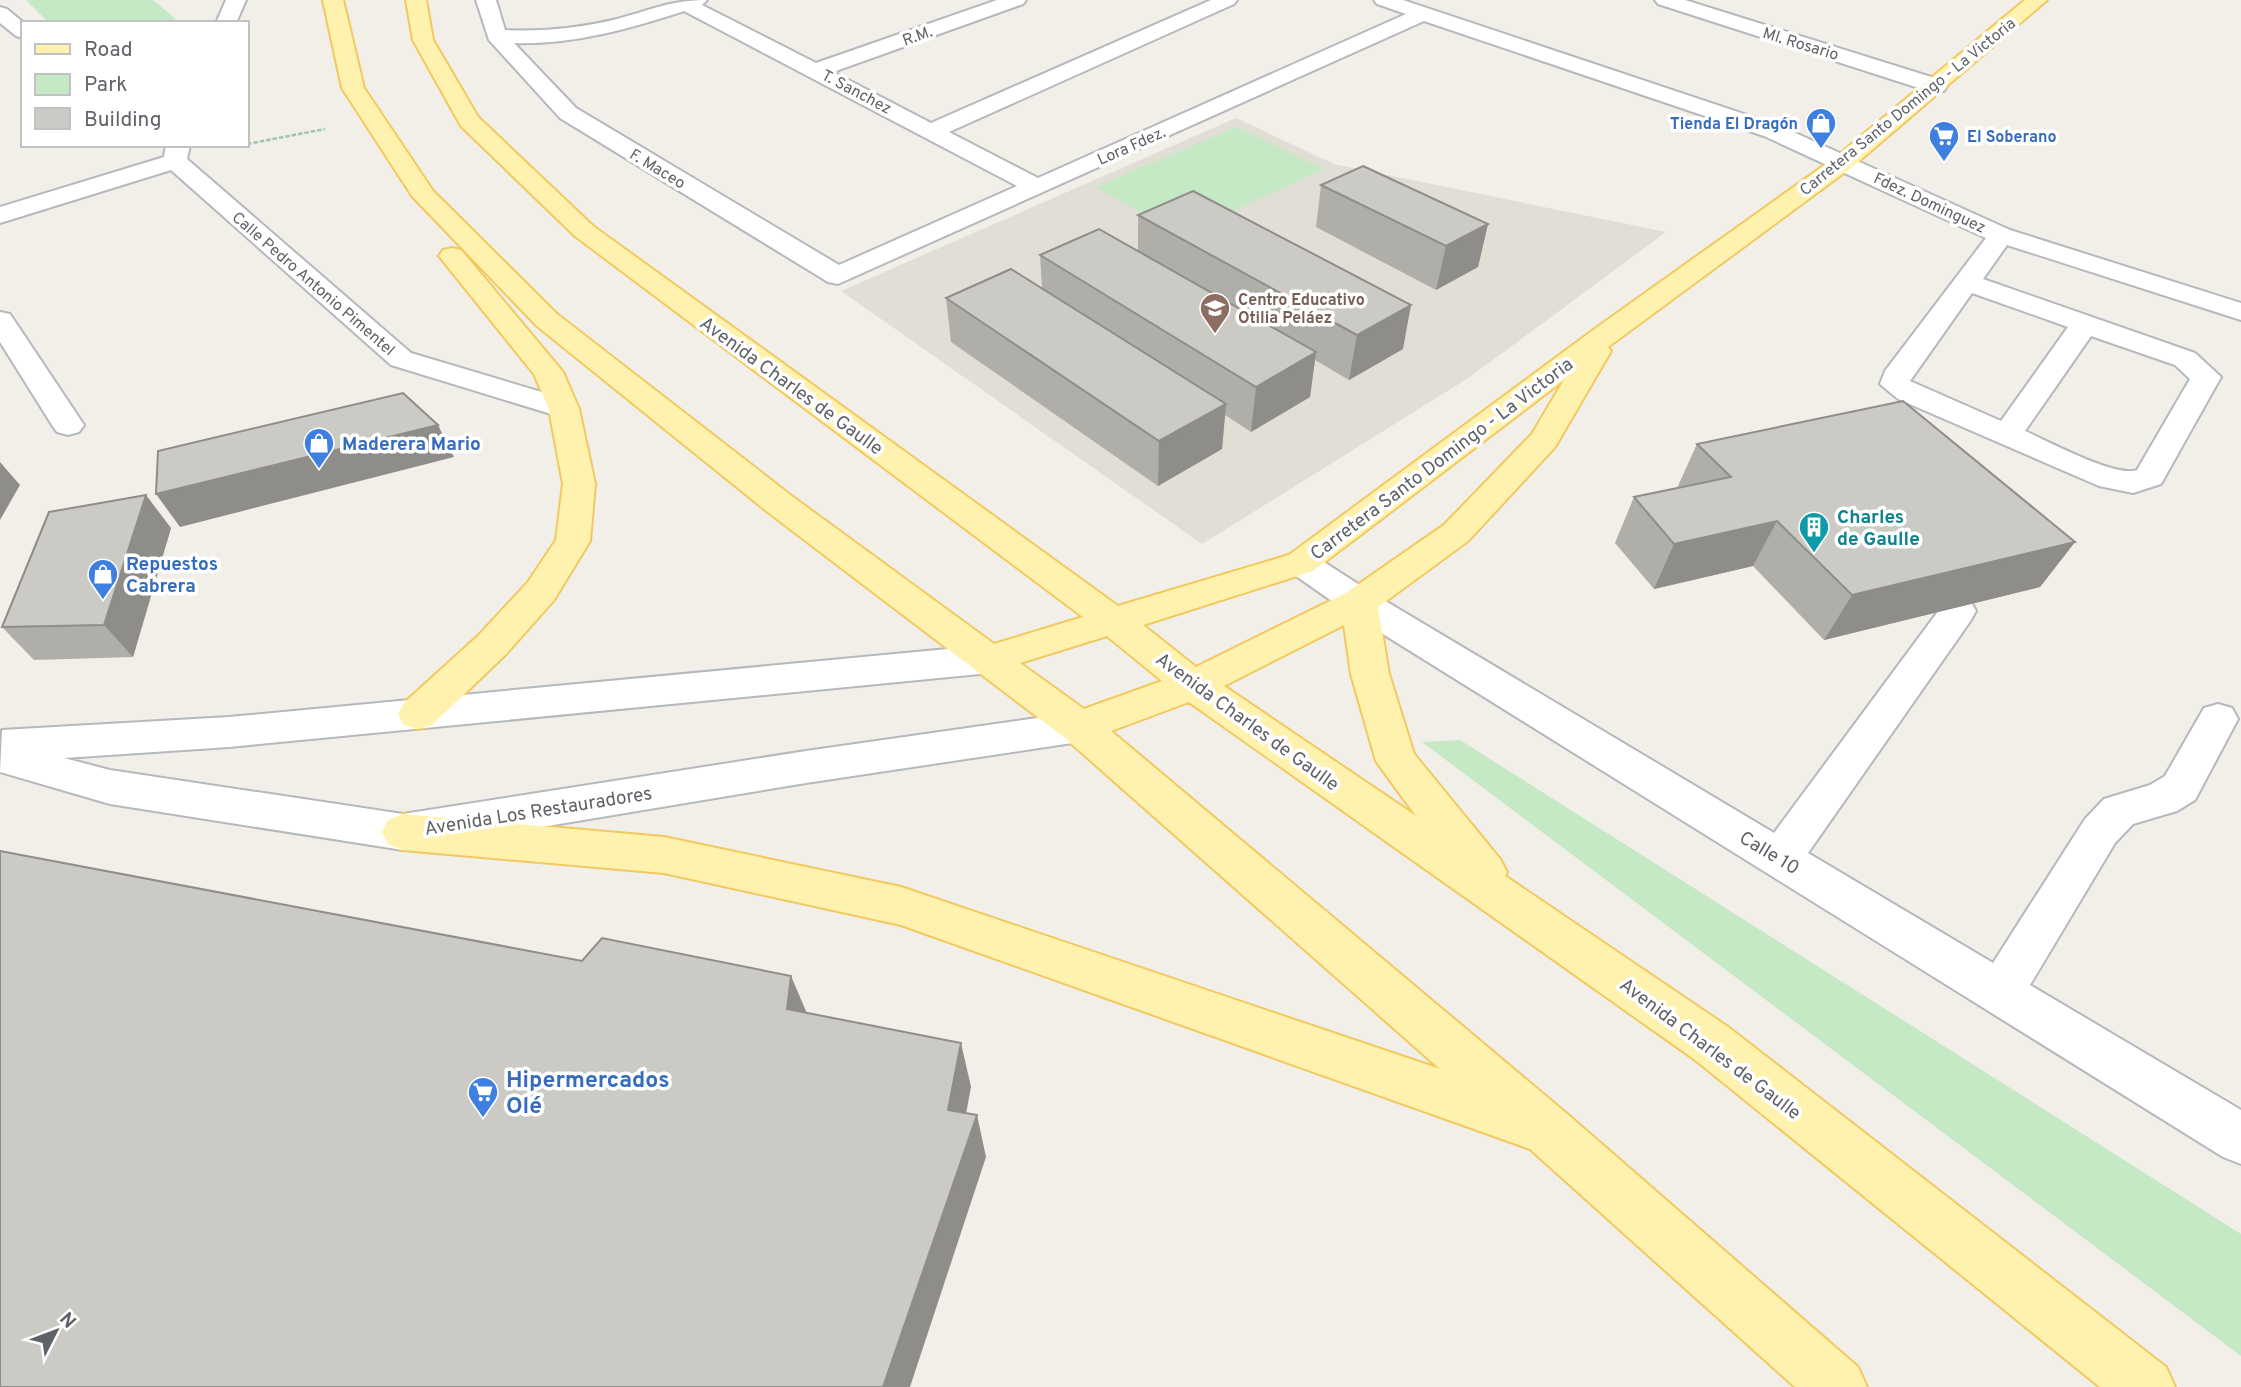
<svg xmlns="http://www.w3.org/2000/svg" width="2241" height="1387" font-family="Overpass,sans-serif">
  <rect width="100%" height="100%" fill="#f1efe8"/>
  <path fill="#e1ded6" d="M1236 118 1334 164 1666 232 1467 379 1202 544 841 291Z"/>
  <path fill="#c5e8c5" d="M26 0H153L176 19 162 23H49Z
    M1237 127 1324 169 1181 235 1095 187Z
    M1460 740 2241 1234V1356L1422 742Z"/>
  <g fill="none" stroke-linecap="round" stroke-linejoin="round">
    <g stroke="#b5b8bc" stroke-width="4">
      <path id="minor" d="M226 0H246L236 23H216Z
        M476 0H496L505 30C543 32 580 28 617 19 651 10 671 0 707 0L702 5 816 63 997 0H1026L1023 4 833 72 931 123 1211 0H1237L1234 4 949 132 1038 178 1406 14 1377 4 1374 0H1403L1780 126 2010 230 2241 303V320L2007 245 1983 279 2195 353 2221 377 2161 484 2133 493 2099 486 1898 399 1880 384 1885 371 1986 238 1764 136 1424 21 838 284 828 282 560 118 489 40ZM684 11 1017 186 839 265 576 108 514 43C572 45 629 29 684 11ZM1972 293 2068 327 2001 421 1910 381ZM2091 336 2175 365 2190 379 2137 470C2116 478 2048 441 2025 431Z
        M1655 0H1685L1944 81 1947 86 1944 91H1928L1658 4Z
        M0 7 7 9 24 23 23 38 16 36 0 23Z
        M166 145H190L187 159 411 353 575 402 579 409 575 416 564 418 391 365 171 170 0 223V207L164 157Z
        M0 312 10 314 84 425 79 432 68 435 57 432 52 425 0 342Z
        M1301 551 1313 555 1372 593 1774 833 1945 602 1958 598 1971 602 1976 611 1971 620 1808 853 1993 963 2085 819 2104 799 2150 785 2165 776 2204 708 2218 704 2232 708 2238 719 2195 800 2177 811 2133 824 2115 843 2030 985 2241 1110V1164L2223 1157 1346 611 1289 571 1284 563 1289 555Z
        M990 645 1003 649 1009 659 1003 669 990 673 229 747 64 758 110 770 403 814 806 751 1079 712 1093 716 1099 727 1093 738 1079 742 806 783 403 850 110 804 0 772 2 730 229 717Z"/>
    </g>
    <g stroke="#f2c960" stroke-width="4">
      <path id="major" d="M323 0H343L364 88 433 191 557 314 793 497 994 644 1083 617 575 236 461 126 413 40 406 0H426L433 40 478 117 593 226 1118 606 1289 555 1596 328 1836 157 2025 0H2047L1852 167 1608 347 1611 351 1555 447 1468 541 1378 607 1389 674 1414 754 1500 859 1507 872 1505 876 1728 1027 2166 1367 2175 1387H2100L1694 1059 1189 702 1111 731 1566 1113 1858 1367 1867 1387H1795L1530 1149 901 925 664 873 403 850 388 844 382 832 388 820 403 814 664 837 901 887 1440 1069 1065 738 769 513 537 326 412 196 342 88ZM1564 380 1532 434 1444 525 1346 593 1196 667 1143 625 1313 571ZM1344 625 1351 674 1376 761 1416 816 1224 686ZM1107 636 1162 681 1084 709 1020 663Z
        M452 248 461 250 563 372 579 409 595 484 590 541 554 600 505 655 432 725 418 729 404 725 398 714 404 703 479 635 528 582 556 540 563 484 549 409 534 374 439 256 443 250Z"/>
    </g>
    <path stroke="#9cc7a9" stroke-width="2.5" stroke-dasharray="4.5 2" stroke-linecap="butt" d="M247 144 325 129"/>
    <use href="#minor" fill="#fff" fill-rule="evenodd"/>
    <use href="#major" fill="#fff2af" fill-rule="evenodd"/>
  </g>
  <path fill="#afaea9" d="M1321 185 1488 224 1478 267 1436 290 1316 227Z
    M1138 215 1403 349 1349 380 1315 360 1310 397 1251 432 1225 415 1222 449 1158 486 951 342 946 298 1042 288 1040 255 1138 251Z
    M1697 444 2075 542 2040 587 1824 640 1753 566 1654 589 1615 543 1634 497 1677 488Z
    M171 528 133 657 34 660 2 627Z"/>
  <path fill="#8f8d8a" d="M1488 224 1478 267 1436 290 1446 246Z
    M1411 305 1403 349 1349 380 1357 335Z
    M1316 352 1310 397 1251 432 1256 387Z
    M1226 404 1222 449 1158 486 1159 441Z
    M438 425 454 457 180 527 156 494Z
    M0 462 20 485 0 520Z
    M146 495 171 528 133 657 104 625Z
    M1777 521 1753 566 1654 589 1674 544Z
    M2075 542 2040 587 1824 640 1852 595Z
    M791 976 811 1023 787 1009Z
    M961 1043 971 1087 959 1152 948 1110Z
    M977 1115 986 1157 910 1387H883Z"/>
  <path fill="#cccac5" stroke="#8f8d8a" stroke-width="2" d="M1363 166 1488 224 1446 246 1321 185Z
    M1193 191 1411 305 1357 335 1138 215Z
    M1099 229 1316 352 1256 387 1040 255Z
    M1011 269 1226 404 1159 441 946 298Z
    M403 393 438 425 156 494 158 451Z
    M1903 401 2075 542 1852 595 1777 521 1674 544 1634 497 1731 477 1697 444Z
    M146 495 104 625 2 627 49 512Z
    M0 851 582 961 602 938 791 976 787 1009 961 1043 948 1110 977 1115 883 1387H0Z"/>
  <defs>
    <g id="shop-pin" transform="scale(1.575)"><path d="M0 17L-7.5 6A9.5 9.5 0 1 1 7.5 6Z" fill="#3f7fe0" stroke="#fff"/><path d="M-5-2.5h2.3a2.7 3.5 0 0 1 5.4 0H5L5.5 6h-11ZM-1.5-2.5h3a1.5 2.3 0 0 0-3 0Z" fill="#fff"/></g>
    <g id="supermarket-pin" transform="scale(1.575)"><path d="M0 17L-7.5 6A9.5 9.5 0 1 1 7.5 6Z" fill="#3f7fe0" stroke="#fff"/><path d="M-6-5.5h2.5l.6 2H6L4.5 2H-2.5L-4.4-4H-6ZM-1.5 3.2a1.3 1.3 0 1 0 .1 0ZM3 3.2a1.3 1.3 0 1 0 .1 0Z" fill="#fff"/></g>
    <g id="school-pin" transform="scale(1.575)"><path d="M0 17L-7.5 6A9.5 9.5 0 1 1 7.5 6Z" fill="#8d6e63" stroke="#fff"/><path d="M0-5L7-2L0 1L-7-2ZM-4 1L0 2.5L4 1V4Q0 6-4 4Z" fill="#fff"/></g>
    <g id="building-pin" transform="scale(1.575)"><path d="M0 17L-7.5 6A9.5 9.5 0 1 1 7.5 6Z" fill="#0f9aa8" stroke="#fff"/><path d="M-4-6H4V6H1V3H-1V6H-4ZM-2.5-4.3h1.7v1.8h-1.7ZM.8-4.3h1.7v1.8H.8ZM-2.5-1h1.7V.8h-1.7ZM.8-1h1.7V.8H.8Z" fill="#fff"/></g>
  </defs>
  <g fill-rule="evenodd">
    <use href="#shop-pin" x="1821" y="123"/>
    <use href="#supermarket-pin" x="1944" y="136"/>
    <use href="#school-pin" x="1215" y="308"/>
    <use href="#shop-pin" x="319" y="443"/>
    <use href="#building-pin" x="1814" y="527"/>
    <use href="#shop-pin" x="103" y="574"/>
    <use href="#supermarket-pin" x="483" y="1092"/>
  </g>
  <g text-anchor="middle" stroke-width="7" stroke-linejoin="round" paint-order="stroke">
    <g font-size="16" fill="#5f6368" stroke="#fff">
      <text transform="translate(917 35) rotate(-20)" y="6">R.M.</text>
      <text transform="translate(1801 43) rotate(17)" y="6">Ml. Rosario</text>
      <text transform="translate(857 91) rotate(28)" y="6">T. Sanchez</text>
      <text transform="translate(1907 106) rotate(-39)" y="6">Carretera Santo Domingo - La Victoria</text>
      <text transform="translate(1131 145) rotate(-24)" y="6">Lora Fdez.</text>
      <text transform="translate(658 168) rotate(31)" y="6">F. Maceo</text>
      <text transform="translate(1930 202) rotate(25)" y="6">Fdez. Dominguez</text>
      <text transform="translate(314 283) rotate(41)" y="6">Calle Pedro Antonio Pimentel</text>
    </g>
    <g font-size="16" font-weight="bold" fill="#366cbe" stroke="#fff" text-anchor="end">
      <text x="1798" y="129">Tienda El Dragón</text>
      <text x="1967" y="142" text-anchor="start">El Soberano</text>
    </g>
    <g font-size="16" font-weight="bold" fill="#785e54" stroke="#fff" text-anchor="start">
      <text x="1238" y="305">Centro Educativo<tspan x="1238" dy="18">Otilia Peláez</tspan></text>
    </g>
    <g font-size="19" fill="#5f6368" stroke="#fff">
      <text transform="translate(792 385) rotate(36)" y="7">Avenida Charles de Gaulle</text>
      <text transform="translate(1441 458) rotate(-37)" y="7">Carretera Santo Domingo - La Victoria</text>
      <text transform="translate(1248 721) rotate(36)" y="7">Avenida Charles de Gaulle</text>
      <text transform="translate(538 810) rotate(-9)" y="7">Avenida Los Restauradores</text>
      <text transform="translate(1770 852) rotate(31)" y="7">Calle 10</text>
      <text transform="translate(1711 1048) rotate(37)" y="7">Avenida Charles de Gaulle</text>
    </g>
    <g font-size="19" font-weight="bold" fill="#366cbe" stroke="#fff" text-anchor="start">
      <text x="342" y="450">Maderera Mario</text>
      <text x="126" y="570">Repuestos<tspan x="126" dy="22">Cabrera</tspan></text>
    </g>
    <g font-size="19" font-weight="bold" fill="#0d838f" stroke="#fff" text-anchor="start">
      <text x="1837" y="523">Charles<tspan x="1837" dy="22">de Gaulle</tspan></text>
    </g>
    <g font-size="23" font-weight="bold" fill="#366cbe" stroke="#fff" text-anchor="start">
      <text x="506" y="1087">Hipermercados<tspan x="506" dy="26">Olé</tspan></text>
    </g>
  </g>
  <rect x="21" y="21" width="228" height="126" fill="#ffffff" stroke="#bfc1c3" stroke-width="2"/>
  <rect x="35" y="44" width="35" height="10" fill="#fff2af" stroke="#bfc1c3" stroke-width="2"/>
  <text x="84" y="56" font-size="21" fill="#5f6368">Road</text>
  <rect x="35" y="74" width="35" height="21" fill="#c5e8c5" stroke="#bfc1c3" stroke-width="2"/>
  <text x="84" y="91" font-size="21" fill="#5f6368">Park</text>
  <rect x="35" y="108" width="35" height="21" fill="#cccac5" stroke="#bfc1c3" stroke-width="2"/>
  <text x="84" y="126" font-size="21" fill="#5f6368">Building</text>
  <g transform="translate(56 1331) rotate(48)" stroke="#ffffff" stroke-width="5" paint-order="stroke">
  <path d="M0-5L12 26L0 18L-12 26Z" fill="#5f6368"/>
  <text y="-10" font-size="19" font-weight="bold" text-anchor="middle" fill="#5f6368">N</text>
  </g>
</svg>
